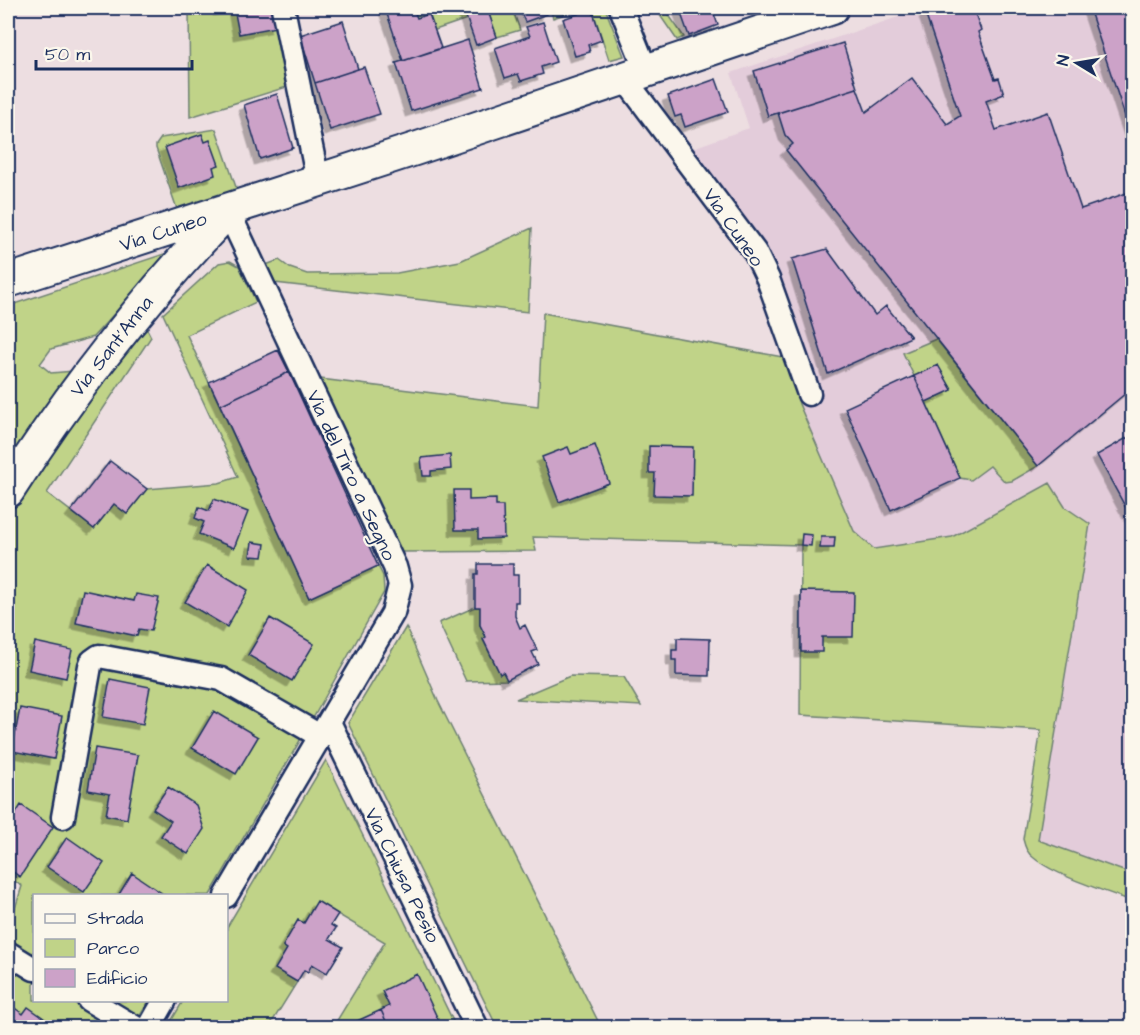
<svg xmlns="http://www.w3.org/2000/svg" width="1140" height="1035" font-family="'Architects Daughter',sans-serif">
  <defs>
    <filter id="shadow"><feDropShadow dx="-5.5" dy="5.5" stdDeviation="0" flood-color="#0004"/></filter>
  </defs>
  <rect width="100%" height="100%" fill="#eddee1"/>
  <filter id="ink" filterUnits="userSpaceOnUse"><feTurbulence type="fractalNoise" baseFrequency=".0167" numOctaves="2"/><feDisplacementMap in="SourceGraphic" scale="12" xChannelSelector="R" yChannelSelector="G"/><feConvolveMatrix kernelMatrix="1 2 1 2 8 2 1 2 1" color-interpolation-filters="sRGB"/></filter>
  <g filter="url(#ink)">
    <path fill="#e3ccda" d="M925 8H1132V874L1038 840 1090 524 1065 507 1050 483 952 537 874 549 854 532 799 404 788 358 758 272 673 155 749 128 731 73Z"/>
    <path fill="#c0d388" stroke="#6e8173" stroke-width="1.5" d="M189 8H274L290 86 190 117Z
      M413 8H463L467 19 435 30 429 14 417 18Z
      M487 8H512L520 30 497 37Z
      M550 8H584L553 18Z
      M592 8H605L624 56 609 60Z
      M655 8H664L684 37 677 40Z
      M216 129 237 190 177 209 156 148V145L161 138Z
      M532 228 528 312 275 283 266 265 279 260 290 268 307 274 397 273 460 261Z
      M170 252 93 337 51 349 40 364 51 373 75 371 8 468V306Z
      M230 261 239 266 256 302 187 335 309 598 378 566 383 576 384 592 312 720 229 671 101 667 210 685 302 737 210 895 34 896V958L8 943V931L22 886 8 877V517L79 410 128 350 147 329 151 337 47 493 94 529 114 504 127 514 147 489 219 483 238 477 163 314 219 263Z
      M543 313 788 358 799 404 854 531 874 549 952 537 1050 483 1065 507 1090 524 1038 840 1132 874V901C1107 892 1054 875 1034 858 1027 853 1025 847 1023 839L1041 730 800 715 801 545 533 537 536 551 401 552 320 379 538 406Z
      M936 339 1038 466 1012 481 1005 482 990 466 971 480 960 478 926 402 952 390 938 366 914 376 903 353Z
      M475 607H480V625L486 637 483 640 500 674 503 672 507 680 466 681 439 623Z
      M406 627 438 701 601 1027H497L348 723Z
      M570 676 624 677 641 706 516 699Z
      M326 760 456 1027H333L385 942 317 902 304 923 298 920 283 946 287 949 276 969 297 982 269 1027 167 1028 183 1001 226 1000 227 927Z
      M8 963 34 979V1000L71 1001 117 1027H8Z
      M106 1001H149L138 1019Z"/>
    <path fill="#cca2c8" stroke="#1b2f5e" stroke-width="1.5" filter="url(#shadow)" d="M219 8H272L276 27 239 34 234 8 219 10Z
      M385 8H413L417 18 429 14 441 48 403 61Z
      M463 8H487L497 37 476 45Z
      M519 8H544L547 14 525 22Z
      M679 8H712L718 25 689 36Z
      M942 8H973L981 30 978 32 995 79 999 78 1004 94 986 101 996 130 1048 112 1081 209 1132 191V388L1038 466 786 150 793 144 785 135 778 113 857 88 866 112 912 78 947 124 960 116 925 13Z
      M1089 8H1132V137Z
      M592 9 602 40 588 45 590 52 575 56 563 19Z
      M343 21 358 69 315 83 300 35Z
      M543 22 556 62 541 67 543 74 521 81 518 74 505 78 495 48 530 36 526 27Z
      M468 40 483 88 411 111 396 63Z
      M843 43 857 88 768 116 754 71Z
      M364 67 380 114 330 130 315 83Z
      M716 79 728 112 685 127 681 115 675 117 668 96Z
      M277 94 293 148 260 159 244 105Z
      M202 134 205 142 210 140 219 165 213 167 215 175 179 188 165 147Z
      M827 249 875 315 886 306 911 337 828 374 792 259Z
      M278 350 289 372 220 405 209 382Z
      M938 365 952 390 926 402 914 376Z
      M289 372 378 566 309 598 220 405Z
      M914 376 960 478 891 510 845 408Z
      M1132 435V519L1097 455Z
      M595 445 609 483 559 502 542 457 568 447 571 454Z
      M649 446 693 447 692 496 654 495 655 473H649Z
      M450 455 451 469 431 471V476H423L421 458Z
      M110 461 147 489 127 514 114 504 94 529 71 511Z
      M454 490H469V500L496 499V506H503L504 538 478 539V530H455Z
      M214 499 248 512 234 548 199 534 204 522 195 518 199 507 209 511Z
      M802 534 812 535 811 546 801 545Z
      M821 537H835L834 548H820Z
      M252 542 265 544 263 557 250 556Z
      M478 564H513V575H518V602H515V616L520 628 525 625 537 650 532 652 538 664 507 680 503 672 500 674 483 639 486 637 480 625V607H475V574H478Z
      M207 565 248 590 227 627 185 602Z
      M83 590 134 601 136 594 159 598 151 631 139 629 137 636 76 623Z
      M801 591 854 592 853 637H822V652H801Z
      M270 618 314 644 292 681 248 655Z
      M8 629 13 633 8 642Z
      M677 638 710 639 709 676 676 675V660H672V650H677Z
      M35 642 72 650 66 678 29 670Z
      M110 679 150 687 143 724 103 717Z
      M20 708 62 716 54 759 12 751Z
      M214 711 258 737 236 774 192 748Z
      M95 748 138 755 127 819 106 815 110 794 88 790Z
      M168 787 196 805 204 829 188 854 161 836 171 821 153 809Z
      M21 805 53 827 20 877 8 868V826Z
      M67 837 104 863 84 892 47 867Z
      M132 873 166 896H118Z
      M317 901 338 914 331 925 336 928 329 939 343 947 327 973 312 964 308 972 304 970 297 982 275 969 287 949 283 946 298 920 304 923Z
      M417 974 442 1028H389L381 1010 389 1006 382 991Z
      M9 1004 23 1014 28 1007 58 1028H8Z
      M381 1010 389 1028H357L355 1022Z"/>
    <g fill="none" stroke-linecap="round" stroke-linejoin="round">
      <g stroke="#1b2f5e" stroke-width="27">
        <path id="street" d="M283 8 318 181
          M621 8 646 70
          M624 78 755 252 768 279 809 394
          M329 722 477 1028
          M63 817 90 666 92 661 99 656 221 679 320 736
          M226 896 393 613 400 585 395 567 228 211
          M8 953 34 969
          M89 1000 136 1028
          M149 1028 165 1000"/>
      </g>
      <g stroke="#1b2f5e" stroke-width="36">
        <path id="secondary" d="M8 281 415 149 832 8
          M8 491C71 392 144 299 225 214"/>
      </g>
      <use href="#street" stroke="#fbf7ec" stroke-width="22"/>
      <use href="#secondary" stroke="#fbf7ec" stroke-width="32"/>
    </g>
  </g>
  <g text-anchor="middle" stroke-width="4.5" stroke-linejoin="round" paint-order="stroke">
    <g font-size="20" fill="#1b2f5e" stroke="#fbf7ec">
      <text transform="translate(734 227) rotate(55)" y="7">Via Cuneo</text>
      <text transform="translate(163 231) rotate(-18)" y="7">Via Cuneo</text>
      <text transform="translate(111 346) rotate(-52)" y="7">Via Sant'Anna</text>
      <text transform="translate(352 475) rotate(65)" y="7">Via del Tiro a Segno</text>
      <text transform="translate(403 875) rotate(64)" y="7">Via Chiusa Pesio</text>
    </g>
  </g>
  <rect width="1140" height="1035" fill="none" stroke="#fbf7ec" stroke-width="30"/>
  <rect x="15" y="15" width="1110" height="1005" fill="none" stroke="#1b2f5e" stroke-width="2" filter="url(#ink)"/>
  <rect x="33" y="894" width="195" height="108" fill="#fbf7ec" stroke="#a1a7b3" stroke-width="1.5"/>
  <rect x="45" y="914" width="30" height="9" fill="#fbf7ec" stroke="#a1a7b3" stroke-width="1.5"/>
  <text x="87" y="924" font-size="18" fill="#1b2f5e">Strada</text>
  <rect x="45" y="939" width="30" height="18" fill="#c0d388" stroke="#a1a7b3" stroke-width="1.5"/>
  <text x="87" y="954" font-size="18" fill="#1b2f5e">Parco</text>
  <rect x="45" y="969" width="30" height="18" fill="#cca2c8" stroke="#a1a7b3" stroke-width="1.5"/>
  <text x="87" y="984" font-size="18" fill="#1b2f5e">Edificio</text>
  <g transform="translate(1077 63) rotate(281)" stroke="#fbf7ec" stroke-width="4.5" paint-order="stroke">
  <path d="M0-4.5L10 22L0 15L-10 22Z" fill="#1b2f5e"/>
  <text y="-9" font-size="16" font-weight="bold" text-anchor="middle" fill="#1b2f5e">N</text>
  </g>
  <path d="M36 60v9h156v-9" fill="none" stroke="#1b2f5e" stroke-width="3"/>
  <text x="45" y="60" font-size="18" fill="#1b2f5e" stroke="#fbf7ec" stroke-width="4.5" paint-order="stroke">50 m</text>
</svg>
